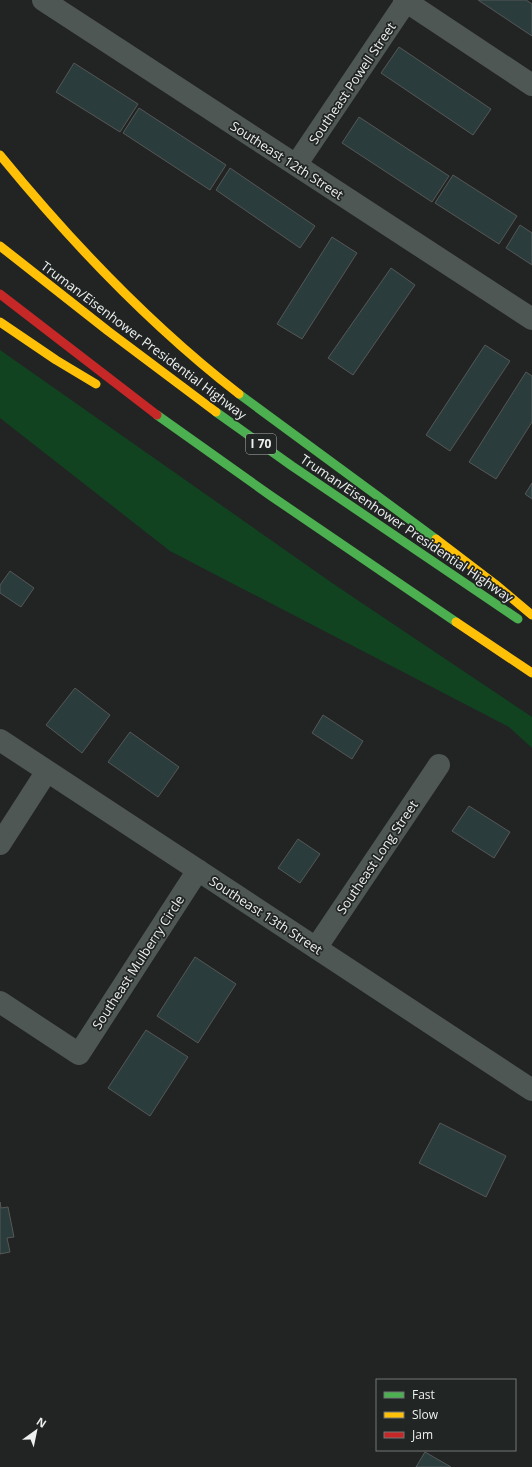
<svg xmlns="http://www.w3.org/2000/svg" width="532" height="1467" font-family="'Open Sans',sans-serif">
  <rect width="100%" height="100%" fill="#222423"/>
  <path fill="#114320" d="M0 350 335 585 532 717V748L509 727 170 551 0 418Z"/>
  <path fill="#2b3c3d" stroke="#555756" d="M478 0H526L532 4V36Z
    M399 47 491 109 473 135 381 73Z
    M74 63 138 104 120 132 56 92Z
    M139 108 226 165 210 190 123 133Z
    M359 117 449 176 432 202 342 143Z
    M230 168 315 226 300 248 216 190Z
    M453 175 517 216 499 244 435 203Z
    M520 225 532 233V265L506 248Z
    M332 237 357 253 302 339 277 324Z
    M391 268 415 285 353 375 328 358Z
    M485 345 510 361 450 451 426 435Z
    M526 372 532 376V422L496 479 469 462Z
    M532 483V499L525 494Z
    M10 571 34 588 21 607 0 593V585Z
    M75 688 110 715 82 753 46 725Z
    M323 715 363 741 352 759 312 733Z
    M130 732 179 767 158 797 108 762Z
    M469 806 510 832 494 858 452 831Z
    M298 839 320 854 300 883 278 868Z
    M195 957 236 984 198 1043 157 1016Z
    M146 1030 188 1057 150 1116 108 1088Z
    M440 1123 506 1156 486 1197 419 1163Z
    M0 1202 1 1208 8 1207 14 1237 7 1238 10 1252 0 1254Z
    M425 1452 451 1467H416Z"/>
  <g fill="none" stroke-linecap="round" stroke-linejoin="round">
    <path stroke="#4f5754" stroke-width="22" d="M43 0 532 319
      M404 0 532 85
      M296 165 407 0
      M0 740 532 1090
      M0 844 47 771
      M316 948 439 765
      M0 1002 79 1054 198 870"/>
    <path stroke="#4caf50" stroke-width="9" d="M239 394 436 539
      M216 412 292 466 518 619
      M157 415 271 496 456 622"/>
    <path stroke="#ffc107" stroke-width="9" d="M0 155C71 242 150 325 239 394
      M0 246 108 331 216 412
      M0 322 56 360 96 384
      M436 539 495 584 532 615
      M456 622 532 673"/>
    <path stroke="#c62828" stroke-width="9" d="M0 294 157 415"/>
  </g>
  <g text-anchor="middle" stroke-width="3.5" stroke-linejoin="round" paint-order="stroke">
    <rect fill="#212524" stroke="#b0b3b3" stroke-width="1" x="246" y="434" width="30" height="20" rx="3"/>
    <g font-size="12" font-weight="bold" fill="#eef0f0">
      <text x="261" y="448">I 70</text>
    </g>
    <g font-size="13" fill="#eef0f0" stroke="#212524">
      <text transform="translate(352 83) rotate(-56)" y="5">Southeast Powell Street</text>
      <text transform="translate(287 160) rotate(33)" y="5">Southeast 12th Street</text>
      <text transform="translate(144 340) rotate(37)" y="5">Truman/Eisenhower Presidential Highway</text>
      <text transform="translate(407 528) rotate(34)" y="5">Truman/Eisenhower Presidential Highway</text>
      <text transform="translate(377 857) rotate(-56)" y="5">Southeast Long Street</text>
      <text transform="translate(266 915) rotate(33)" y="5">Southeast 13th Street</text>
      <text transform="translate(138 962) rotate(-57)" y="5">Southeast Mulberry Circle</text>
    </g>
  </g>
  <rect x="376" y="1379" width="140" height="72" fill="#212524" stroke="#737676"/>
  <rect x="384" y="1392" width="20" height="6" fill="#4caf50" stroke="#737676"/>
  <text x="412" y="1399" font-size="12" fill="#eef0f0">Fast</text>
  <rect x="384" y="1412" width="20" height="6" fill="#ffc107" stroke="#737676"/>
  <text x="412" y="1419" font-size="12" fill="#eef0f0">Slow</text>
  <rect x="384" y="1432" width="20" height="6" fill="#c62828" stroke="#737676"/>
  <text x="412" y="1439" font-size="12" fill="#eef0f0">Jam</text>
  <g transform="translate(36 1431) rotate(33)" stroke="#212524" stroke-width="3" paint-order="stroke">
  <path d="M0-3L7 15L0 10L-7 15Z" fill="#eef0f0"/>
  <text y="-6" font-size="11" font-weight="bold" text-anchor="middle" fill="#eef0f0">N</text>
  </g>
</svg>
